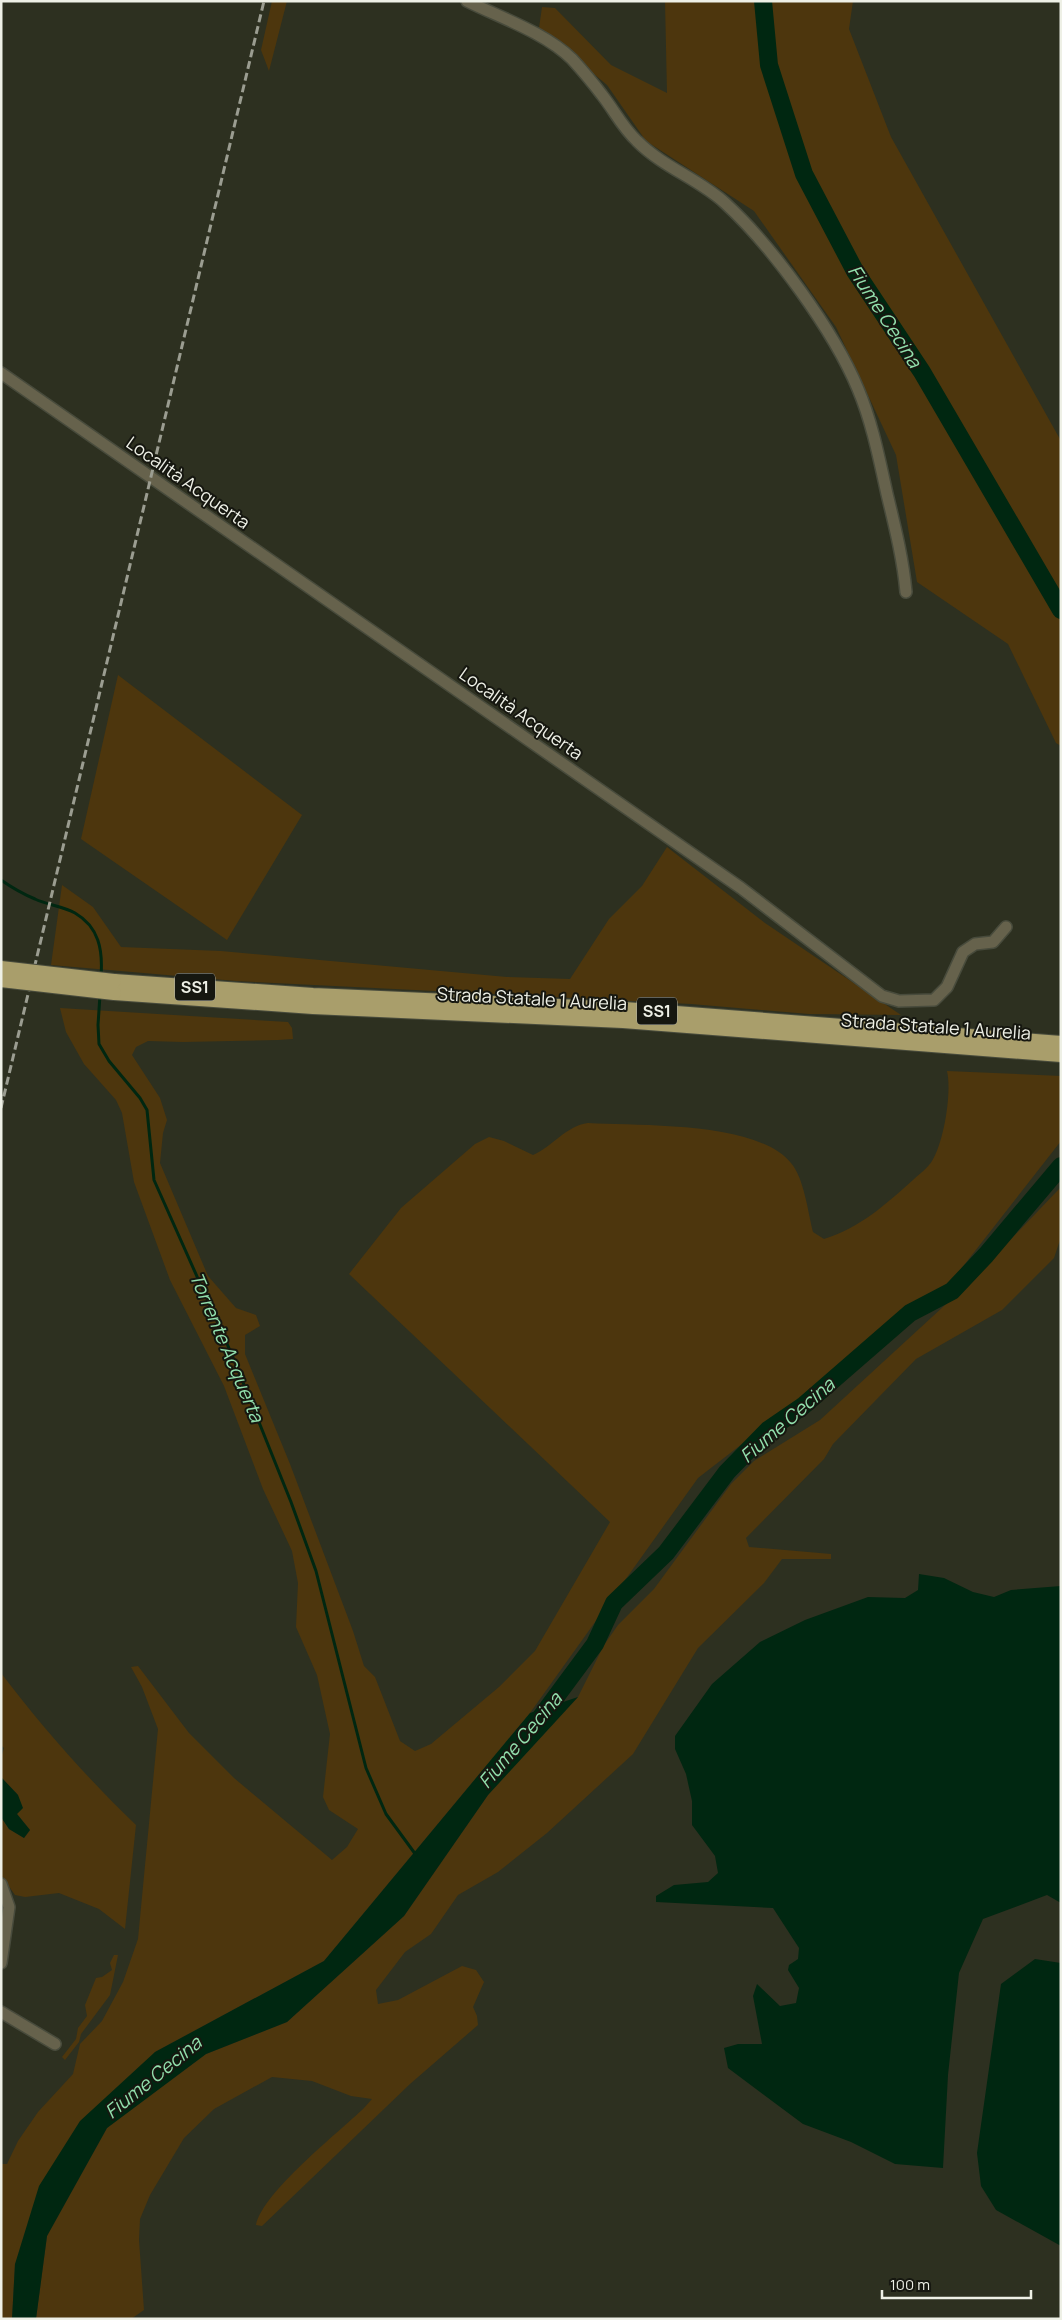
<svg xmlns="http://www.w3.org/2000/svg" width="1062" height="2320" font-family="Manrope,sans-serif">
  <rect width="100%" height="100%" fill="#2d3020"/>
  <path fill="#4d360d" d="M272 1H287L269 71 261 50Z
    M665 1H853L849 29 891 137 1061 441V746L1056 743 1008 644 917 582 896 455 836 327 754 211 646 141 607 85 539 28 542 7 555 8 611 65 667 93Z
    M118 675 302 815 227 940 81 839Z
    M667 847 765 923 901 1015 809 1014 691 1004 236 981 51 965 62 885 93 907 121 947 221 951 507 977 570 979 609 919 642 886Z
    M60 1008 288 1022 292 1028 293 1039 278 1040 183 1042 148 1041 136 1047 132 1055 160 1098 167 1120 163 1133 160 1163 208 1276 236 1308 256 1315 260 1326 245 1335V1354L290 1464 353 1631 364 1666 375 1677 400 1741 415 1751 431 1744 499 1687 535 1651 610 1522 349 1274 401 1208 475 1144 489 1137 504 1141 533 1155C553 1146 566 1126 588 1123 640 1126 757 1121 791 1163 804 1178 808 1212 813 1232L824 1239C860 1228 886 1204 913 1180 919 1174 928 1168 932 1161 944 1142 952 1092 947 1071L1061 1076V1141L950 1283 698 1478 530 1713 324 1961 155 2052 15 2264 12 2319H1V2164H7L18 2141 38 2112 73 2074 80 2044 102 2021 123 1982 138 1939 158 1729 142 1687 131 1667 138 1666 189 1733 234 1778 332 1860 347 1847 358 1829 329 1810 323 1797 330 1734 317 1675 296 1627 298 1583 292 1551 263 1489 224 1386 170 1280 134 1182 122 1113 116 1100 84 1064 66 1032Z
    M1061 1187V1237L1054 1258 1002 1310 916 1359 833 1444 824 1459 746 1538 749 1547 831 1554V1559H782L764 1583 698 1648 633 1754 547 1833 498 1872 458 1895 431 1934 405 1952 376 1990 378 2004 398 2000 462 1966 476 1970 484 1982 473 2007 477 2016 478 2025 410 2084 262 2226 256 2225C263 2192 338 2133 364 2108L372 2099 351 2096 312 2081 272 2077 214 2109 184 2138 150 2195 140 2219 139 2240 144 2310 131 2319H36L47 2236 107 2128 206 2054 287 2022 404 1916 488 1795 578 1697 604 1645 618 1625 654 1589 731 1484 754 1461 820 1420 969 1283Z
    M1 1673C42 1727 88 1779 136 1825L125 1929 99 1909 59 1893 25 1897 15 1895 1 1875V1817L9 1829 24 1838 30 1830 17 1814 18 1795 1 1777V1758L4 1748 1 1745Z
    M114 1955H118L110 1995 81 2034 79 2042 65 2060 62 2057 76 2039 78 2028 87 2016 85 2005 96 1978 102 1977 112 1970 110 1963Z"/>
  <path fill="#002711" d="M919 1574 944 1578 973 1592 994 1597 1011 1590 1061 1586V1903L1047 1895 983 1919 959 1973 948 2075 943 2168 895 2164 851 2142 803 2124 728 2068 724 2048 738 2044H762L753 1996 757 1984 780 2006 796 2003 799 1988 788 1970 789 1965 798 1959 799 1948 773 1908 656 1902V1896L674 1885 708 1882 718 1873 715 1856 692 1825V1801L686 1774 675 1749V1736L712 1684 760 1642 805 1620 868 1597 905 1598 918 1590Z
    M578 1697 488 1795 404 1916 287 2022 206 2054 107 2128 47 2236 36 2319H12L15 2264 39 2186 80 2121 155 2052 324 1961 530 1713Z
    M1 1777 18 1795 23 1808 17 1814 30 1830 24 1838 9 1829 1 1817Z
    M1035 1959 1061 1963V2246L996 2210 981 2186 977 2153 1001 1984Z"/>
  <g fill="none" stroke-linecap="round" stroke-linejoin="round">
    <path stroke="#002711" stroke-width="3" d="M1 880C11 887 23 894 35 899 47 905 63 906 75 913 99 927 103 950 101 976
      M100 995 98 1025 99 1044 109 1061 140 1098 147 1110 154 1180 232 1355 291 1502 316 1571 366 1768 386 1814 416 1855"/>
    <path stroke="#002711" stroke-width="18" d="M763 1 769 65 804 174 855 271 922 372 1061 610
      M535 1725 595 1644 614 1603 666 1553 727 1472 768 1430 803 1406 910 1313 952 1291 986 1255 1061 1166"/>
    <g stroke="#484b3c" stroke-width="14">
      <path id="minor" d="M467 1C501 18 544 32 572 59 582 70 593 83 602 95 614 110 622 127 637 141 664 168 699 179 725 203 772 246 834 331 858 389 872 422 879 458 887 494 895 527 903 559 906 592
        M1 373 741 888 882 996 899 1001 934 1000 947 987 963 952 975 944 993 942 1006 927
        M1 1884 9 1907 1 1963
        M1 2012 55 2044"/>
    </g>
    <g stroke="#484b3c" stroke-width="16">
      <path id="trunk" d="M114 981 313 995 624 1009 1061 1043
        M114 993 313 1007 623 1021 1061 1055"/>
    </g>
    <use href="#minor" stroke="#66624c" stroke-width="11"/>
    <use href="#trunk" stroke="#a99e6b" stroke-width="14"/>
    <path stroke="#9b9d91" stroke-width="3" stroke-dasharray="8 4" stroke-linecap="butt" d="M1 1108 264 1"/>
    <g stroke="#484b3c" stroke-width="16" stroke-linecap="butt">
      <path id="trunk-bridge" d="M1 968 114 981
        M1 980 114 993"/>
    </g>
    <use href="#trunk-bridge" stroke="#a99e6b" stroke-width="14"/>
  </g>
  <g text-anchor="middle" stroke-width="4" stroke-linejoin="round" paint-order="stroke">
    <g fill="#161710" stroke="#adafa6" stroke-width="1">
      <rect x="175" y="973.5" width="40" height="27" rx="4"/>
      <rect x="637" y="997.5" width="40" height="27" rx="4"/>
    </g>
    <g font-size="16" font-weight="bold" fill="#eef0e6">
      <text x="195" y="993">SS1</text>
      <text x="657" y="1017">SS1</text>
    </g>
    <g font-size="18" fill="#eef0e6" stroke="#161710">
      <text transform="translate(188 483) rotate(35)" y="6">Località Acquerta</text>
      <text transform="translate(521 714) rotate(35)" y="6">Località Acquerta</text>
      <text transform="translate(532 999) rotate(3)" y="6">Strada Statale 1 Aurelia</text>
      <text transform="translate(936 1027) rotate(4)" y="6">Strada Statale 1 Aurelia</text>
    </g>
    <g font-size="19" font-style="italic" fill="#92e0ad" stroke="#161710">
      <text transform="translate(885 316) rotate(57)" y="7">Fiume Cecina</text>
      <text transform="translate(227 1347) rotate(67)" y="7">Torrente Acquerta</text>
      <text transform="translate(787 1420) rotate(-41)" y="7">Fiume Cecina</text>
      <text transform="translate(520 1740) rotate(-50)" y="7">Fiume Cecina</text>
      <text transform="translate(153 2077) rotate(-39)" y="7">Fiume Cecina</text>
    </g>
  </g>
  <rect width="1062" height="2320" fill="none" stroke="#eef0e6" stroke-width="5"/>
  <path d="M882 2290v8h149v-8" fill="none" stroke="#eef0e6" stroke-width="2.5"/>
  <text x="890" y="2290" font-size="15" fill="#eef0e6" stroke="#161710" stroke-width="4" paint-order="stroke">100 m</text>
</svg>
